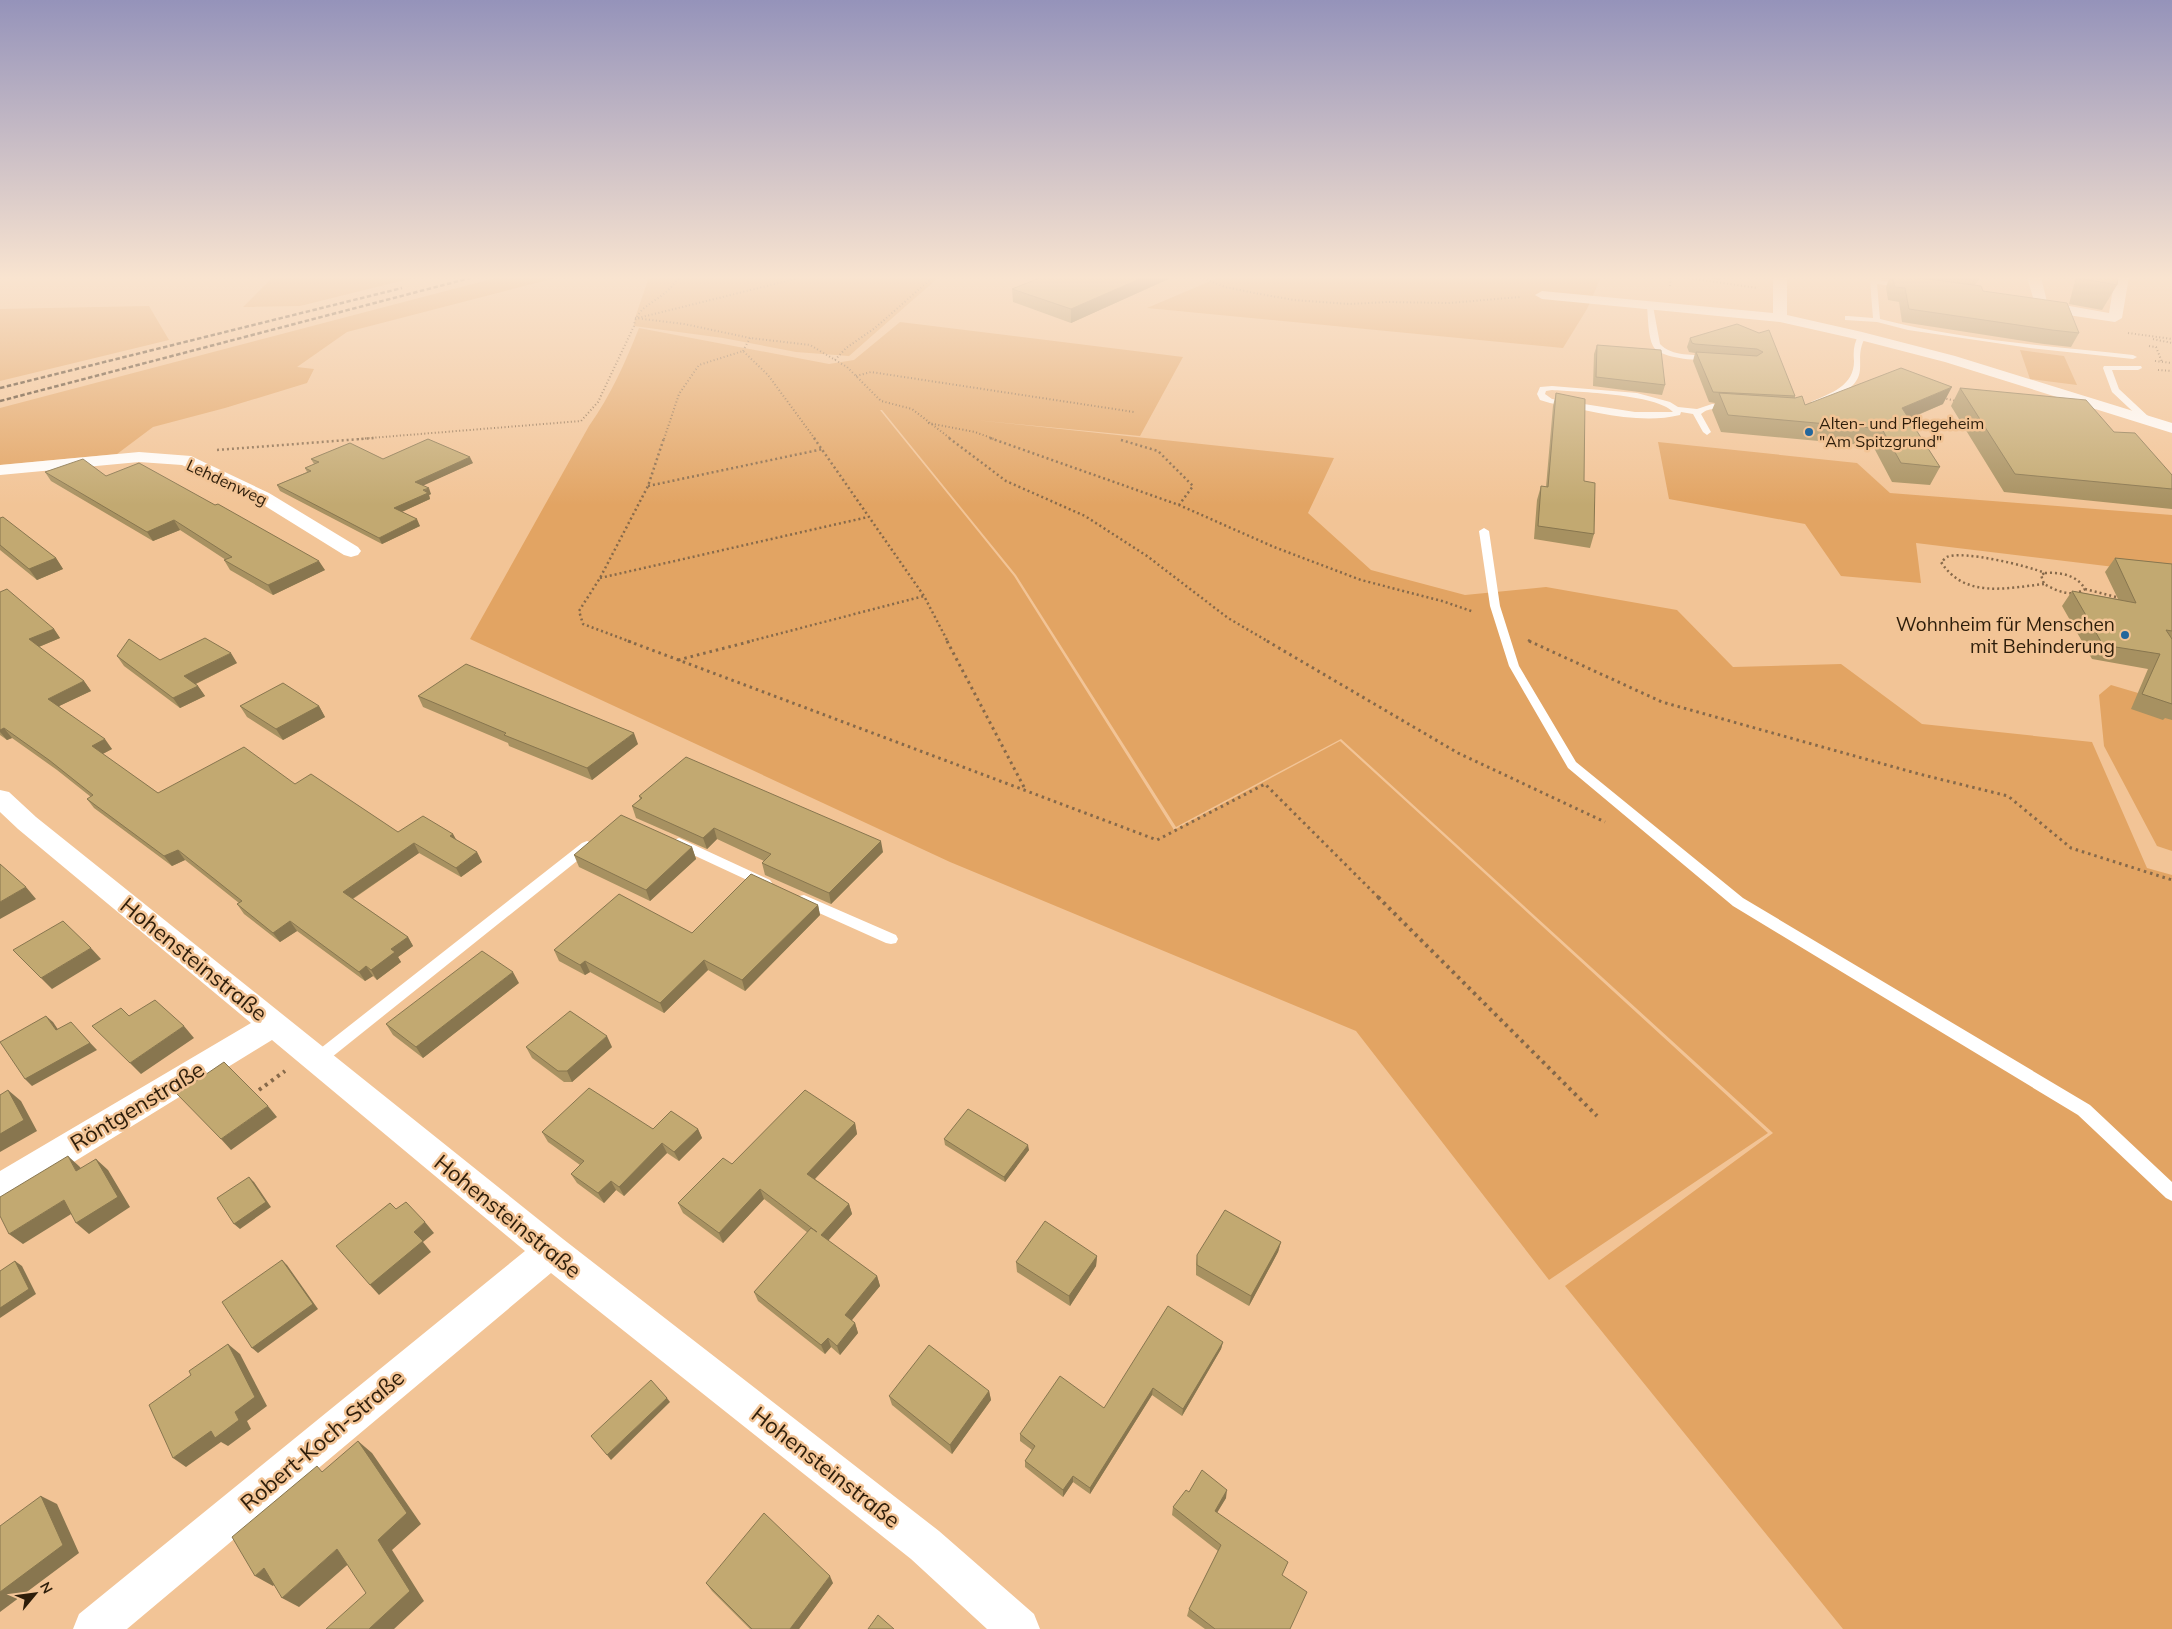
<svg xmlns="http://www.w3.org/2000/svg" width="2172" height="1629" font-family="Mulish,sans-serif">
  <rect width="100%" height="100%" fill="#f2c496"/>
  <path fill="#e2a463" d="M273 277H417L300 306 243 307Z
    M499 277H559L347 332 297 367 314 369 307 383 225 408 153 427 117 454 0 465V408Z
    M649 277H939L849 356 796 352 723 338 634 326 635 318Z
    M1220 277H1601L1587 309 1563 348 1147 308Z
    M149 306 169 340 0 381V309Z
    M900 322 1183 357 1140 436 975 420 1334 458 1308 513 1371 570 1465 595 1546 587 1677 610 1733 667 1841 664 1922 724 2092 742 2147 868 2172 875V1629H1843L1565 1286 1773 1133 1341 739 1176 827 1016 575 882 410H880L1014 576 1174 830 1340 741 1768 1133 1549 1280 1356 1031 950 862 470 639 589 426C611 395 625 363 639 328L829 364 854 360Z
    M2020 350 2064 356 2077 385 2030 379Z
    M1658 442 1857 463 1890 493 2172 515V574L1916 543 1921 583 1841 576 1805 524 1669 499Z
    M2111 685 2172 703V851L2157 846 2104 746 2099 695Z"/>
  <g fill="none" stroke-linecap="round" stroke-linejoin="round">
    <path stroke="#86694a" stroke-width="2" stroke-dasharray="1 2.5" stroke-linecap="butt" d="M1200 277 1225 287 1260 294 1294 300 1349 304 1388 302 1449 303 1520 297
      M1682 277 1758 288
      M1670 286 1671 277
      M635 318 684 324 750 338 810 345 847 367 881 401 912 409 951 439
      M638 318 803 277
      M2128 333 2172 339
      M2153 339 2172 343
      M2149 346 2156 347 2162 362
      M743 351 750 338
      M835 360 846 348 875 328 933 277
      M2155 361 2172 363
      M2158 370 2172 371
      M856 376 871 372 1134 412
      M1943 398 1956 401
      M928 423 975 432 994 439
      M358 439 581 421 598 402 634 326C636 308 654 303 666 292 671 288 675 282 680 277
      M664 439 679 394 699 365 743 351 768 375 815 439"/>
    <path stroke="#86694a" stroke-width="2.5" stroke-dasharray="2 3" stroke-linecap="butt" d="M814 438 924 596 948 642
      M949 438 1006 481 1085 516 1147 556 1228 618 1269 642
      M990 438 1179 505 1274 547 1361 580 1442 601 1474 612
      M1121 440 1158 451 1193 486 1179 505
      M217 450 374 438
      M648 486 823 449
      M2045 573C2060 572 2077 575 2085 589 2072 598 2057 591 2044 584L2041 575Z
      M600 578 868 517
      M2044 584C2006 588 1965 599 1941 562 1941 562 1947 557 1947 557 1963 550 2028 566 2045 573
      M2085 589 2120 598
      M1528 640 1532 642
      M631 642 583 624 579 611 600 578 648 486 664 438
      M747 642 924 596"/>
    <path stroke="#86694a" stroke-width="3" stroke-dasharray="2.5 4" stroke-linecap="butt" d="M628 641 1157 840 1265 784 1379 898
      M947 641 1025 789
      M1267 641 1458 753 1605 822
      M1529 641 1662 702 1919 774 2008 796 2071 848 2172 880
      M678 660 752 641"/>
    <path stroke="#86694a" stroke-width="4" stroke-dasharray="3 4.5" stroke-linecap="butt" d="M1378 897 1597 1116
      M259 1090 285 1071"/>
    <path fill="#fff" fill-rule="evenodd" d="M1873 279 1906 285 1903 287 1877 284 1880 319C1962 340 2049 346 2133 355L2137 357 2133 359 2030 348 1908 330 1877 322 1845 320V316H1848L1873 318 1870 281Z
      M1650 304 1653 306 1660 344C1672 357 1694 354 1711 356H1714V360C1700 361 1660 359 1653 346 1648 337 1648 316 1647 306Z
      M1859 334 1866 336C1850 363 1877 377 1833 398 1826 401 1819 407 1811 406V402C1831 393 1854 386 1854 361 1853 351 1854 343 1859 334Z
      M2104 366H2141L2142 368 2138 370H2112L2119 389 2150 418V422H2144L2112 392 2103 368Z
      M1552 386 1637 393 1670 402 1678 407 1697 409 1712 404 1730 405 1734 407C1724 413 1712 404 1701 414L1711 432 1707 435 1703 432 1693 414 1681 412 1680 415C1639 425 1591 411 1550 403L1540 400 1537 394 1540 387ZM1552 390C1577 392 1657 394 1673 412H1635L1552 399 1545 394 1546 391Z
      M1484 528 1489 531 1500 606 1519 666 1576 762 1743 898 2090 1105 2172 1182V1201L2166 1198 2078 1115 1733 906 1568 768 1509 666 1490 606 1479 531Z
      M679 838 770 880 772 883 770 886H760L674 846 673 843 674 840Z
      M587 841 592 843 593 846 592 849 322 1065 317 1066 312 1065 309 1060 312 1055 582 843Z
      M804 895 896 935 898 939 896 943 891 944 886 943 799 904 797 900 799 896Z"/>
    <path fill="#fff" fill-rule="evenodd" d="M1773 277H1787V315L1862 332 1955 356 2172 423V433L1945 362 1860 340 1780 322 1542 299 1535 295 1542 291 1773 313Z
      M2027 277H2041L2047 302 2109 313 2115 277H2129L2122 318 2115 322 2054 313 2036 308Z
      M139 452 191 456 269 493 358 547 361 551 358 555 351 557 344 555 257 501 182 465 139 462 0 475V465Z
      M0 790 9 792 36 817 563 1239 939 1531 1034 1614 1040 1629H987L911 1559 551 1273 127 1629H73L79 1614 525 1251 272 1040 12 1200 0 1204V1171L251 1023 18 829 0 812Z"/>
    <path stroke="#44311b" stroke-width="2.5" stroke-dasharray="4.5 2.5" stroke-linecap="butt" d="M0 388 402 288
      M0 401 474 277"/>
  </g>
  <path fill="#a79161" d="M1173 277 1071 323 1013 302 1012 289Z
    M1702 277H1721L1720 280Z
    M1884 277H1978L1979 279 1975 285 1983 291 2079 333 2071 347 2044 344 1902 322 1899 302 1888 300 1886 287 1889 279H1884Z
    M2076 277H2118L2117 285 2102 310 2069 304Z
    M1759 333 1795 396V398L1805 405 1943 404 1909 419 1940 467 1930 485 1892 482 1873 446 1721 432 1712 410 1715 403 1709 402 1693 361 1695 353 1689 352 1687 347 1690 338Z
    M1597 345 1665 385 1662 395 1593 386 1594 354Z
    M1960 388 2114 432 2172 475V509L2004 492 1951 406Z
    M1556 393 1584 481 1594 534 1590 548 1534 539 1537 500 1541 486 1546 487 1553 406Z
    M311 459H383L473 463 423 485 431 494 429 495 430 499 402 512 420 526 382 544 280 491 277 485 307 472 305 468 314 464Z
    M45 472 106 476 325 570 273 595 230 570 224 560H226L180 530 153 541 51 481Z
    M0 518 56 558 63 569 37 580 0 550Z
    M2115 558 2172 564V720L2165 718 2163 720 2131 709 2148 669 2092 659 2062 606 2072 591 2118 599 2105 572Z
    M0 592 54 629 60 638 39 647 84 681 91 691 59 706 112 749 102 754 158 793 295 784 398 832 453 834 456 840 477 852 482 862 461 877 419 853 353 899 408 937 413 946 398 957 401 962 377 980 373 976 365 981 297 931 280 942 244 914 237 904 239 903 185 860 172 866 94 808 87 799 91 797 57 770 12 738 7 740 0 735Z
    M117 656 160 660 237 663 196 684 198 686 205 696 180 708 124 666Z
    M418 696 638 744 592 780 509 746 508 743 423 707Z
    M240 706H319L325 717 283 740 247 717Z
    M639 796 883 852 831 904 765 875 762 863 764 861 717 839 707 849 636 818 632 806 640 799Z
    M692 847 696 859 650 901 579 867 574 855Z
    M818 905 820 915 745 991 708 970 664 1013 590 972 585 975 559 961 554 950 692 933Z
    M519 983 423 1058 393 1035 386 1024Z
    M526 1047H612L572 1082H564L532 1058Z
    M855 1123 857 1134 815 1179 849 1204 852 1214 828 1241 877 1276 880 1286 851 1320 855 1323 858 1333 840 1355 831 1347 825 1354 758 1301 754 1292 808 1233 764 1199 723 1243 683 1213 678 1203 732 1164Z
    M698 1129 702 1138 679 1161 667 1153 624 1196 616 1190 604 1203 577 1183 571 1174 580 1165 548 1142 542 1132Z
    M944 1139 1029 1150 1005 1182 945 1145Z
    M1281 1242 1278 1252 1249 1306 1196 1275V1265L1197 1255Z
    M1097 1256 1096 1266 1070 1306 1017 1272 1016 1262Z
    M1223 1342 1221 1349 1182 1416 1152 1395 1090 1494 1073 1482 1063 1497 1025 1467V1461L1032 1450 1020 1441V1434L1104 1408Z
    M989 1391 991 1400 952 1454 892 1405 889 1396Z
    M1189 1492 1226 1498 1217 1513 1282 1575 1290 1629H1205L1187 1616 1189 1609 1218 1551 1172 1515 1173 1507Z
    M706 1583H833L799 1629H750L712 1591Z"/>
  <path fill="#88764f" d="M1144 277H1173L1071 323V309Z
    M1952 387 1943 404 1893 425 1902 408Z
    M470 457 473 463 418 488 415 482Z
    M429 488 431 494 429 495 430 499 397 514 394 508Z
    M417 519 420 526 382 544 379 538Z
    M174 520 180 530 153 541 147 532Z
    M56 558 63 569 37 580 29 569Z
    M319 561 325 570 273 595 268 585Z
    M54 629 60 638 36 648 29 639Z
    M231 653 237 663 191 686 184 676Z
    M84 681 91 691 55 708 48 699Z
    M198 686 205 696 180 708 173 698Z
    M319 706 325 717 283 740 276 729Z
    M4 728 12 738 7 740 0 732V730Z
    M634 733 638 744 592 780 587 768Z
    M105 739 112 749 99 756 92 746Z
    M714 828 717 839 707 849 703 838Z
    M453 834 458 843 450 836Z
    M881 841 883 852 831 904 829 893Z
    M414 843 419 853 349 901 343 892Z
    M692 847 696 859 650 901 646 890Z
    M178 850 185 860 172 866 164 856Z
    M477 852 482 862 461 877 456 868Z
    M26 887 36 899 0 919V902Z
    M818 905 820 915 745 991 742 980Z
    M290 921 297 931 280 942 273 933Z
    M408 937 413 946 398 957 401 962 377 980 371 970 391 949Z
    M91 948 101 959 52 989 41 978Z
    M704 960 708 970 664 1013 660 1003Z
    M585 961 590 972 585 975 580 965Z
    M366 966 373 976 365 981 359 972Z
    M513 972 519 983 423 1058 416 1047Z
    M46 1016 53 1022 63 1037 56 1030Z
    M184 1026 194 1038 141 1074 130 1063Z
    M77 1029 97 1050 32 1086 25 1079Z
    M607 1036 612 1047 572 1082 567 1071Z
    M8 1090 21 1101 37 1131 0 1152V1134Z
    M268 1106 277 1117 231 1150 221 1139Z
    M855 1123 857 1134 810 1184 807 1174Z
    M698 1129 702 1138 679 1161 674 1152Z
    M662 1143 667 1153 624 1196 619 1187Z
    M1028 1145 1029 1150 1005 1182 1004 1177Z
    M68 1156 80 1167 88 1181 76 1171Z
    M96 1159 108 1170 130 1207 89 1234 76 1223Z
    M249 1177 254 1182 271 1207 240 1229 234 1224Z
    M611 1181 616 1190 604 1203 598 1193Z
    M760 1189 764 1199 723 1243 719 1233Z
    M64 1200 76 1211 23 1244 9 1234Z
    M849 1204 852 1214 824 1245 821 1235Z
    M425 1222 434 1233 423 1242 431 1252 379 1295 370 1285 414 1232Z
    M1281 1242 1278 1252 1249 1306 1251 1296Z
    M1097 1256 1096 1266 1070 1306 1069 1296Z
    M282 1260 287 1265 318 1309 258 1353 252 1348Z
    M15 1261 22 1266 36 1294 0 1318V1308Z
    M877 1276 880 1286 848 1325 845 1315Z
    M855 1323 858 1333 840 1355 837 1346Z
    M828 1338 831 1347 825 1354 821 1345Z
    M1223 1342 1221 1349 1182 1416 1183 1409Z
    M228 1344 240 1354 267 1406 247 1421 251 1429 228 1446 221 1442 186 1467 173 1458 235 1412Z
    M1153 1388 1152 1395 1090 1494V1488Z
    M989 1391 991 1400 952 1454 950 1445Z
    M667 1398 670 1402 611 1460 607 1455Z
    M358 1441 372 1453 421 1524 392 1550 424 1601 394 1629H369L378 1540Z
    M1073 1476V1482L1063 1497V1490Z
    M1227 1490 1226 1498 1213 1519 1215 1511Z
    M41 1496 57 1504 79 1553 0 1612V1592Z
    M337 1549 353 1560 299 1607 282 1598Z
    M264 1568 281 1578 273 1586 255 1576Z
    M830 1576 833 1583 799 1629H790Z"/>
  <path fill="#c2a971" stroke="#88764f" d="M1042 277H1144L1071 309 1012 289Z
    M1892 277H1913L1981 286 1983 291 2067 303 2079 333 2052 330 1909 309 1905 288 1895 287Z
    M1967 277H1978L1979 279Z
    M2084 277H2118L2117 285 2084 279Z
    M1737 324 1759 333 1769 330 1795 396 1713 392 1696 352 1757 356 1763 352 1757 349 1695 344 1692 343 1690 338Z
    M1597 345 1661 350 1665 385 1596 377Z
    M1901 368 1952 387 1902 408 1940 467 1901 463 1882 429 1728 415 1719 393 1795 398 1802 396 1805 405Z
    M1960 388 2086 400 2114 432 2135 433 2172 475V489L2015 474Z
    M1556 393 1585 399 1584 481 1595 483 1594 534 1538 526 1541 486 1548 487Z
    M428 439 470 457 415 482 429 488 423 490 428 493 394 508 417 519 379 538 277 485 311 471 305 468 319 462 311 459 350 443 383 459Z
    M83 459 106 476 139 463 215 505 218 504 319 561 268 585 224 560 232 557 174 520 147 532 45 472Z
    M3 517 56 558 29 569 0 545V518Z
    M2115 558 2172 564V631L2166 630 2172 639V704L2142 694 2160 654 2103 645 2072 591 2136 603Z
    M7 589 54 629 29 639 84 681 48 699 105 739 92 746 158 793 244 747 295 784 311 774 398 832 423 816 453 834 450 836 477 852 456 868 414 843 343 892 408 937 391 949 395 952 371 970 366 966 359 972 290 921 273 933 237 904 242 901 178 850 164 856 87 799 93 795 49 760 4 728 0 730V592Z
    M205 638 231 653 184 676 198 686 173 698 117 656 129 639 160 660Z
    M466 664 634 733 587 768 504 735 506 733 418 696Z
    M283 683 319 706 276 729 240 706Z
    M686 757 881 841 829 893 762 863 771 854 714 828 703 838 632 806 642 798 639 796Z
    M621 815 692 847 646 890 574 855Z
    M0 864 26 887 0 902Z
    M751 874 818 905 742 980 704 960 660 1003 585 961 580 965 554 950 619 894 692 933Z
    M63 921 91 948 41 978 13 950Z
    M482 951 513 972 416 1047 386 1024Z
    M155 1000 184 1026 130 1063 92 1026 121 1008 129 1016Z
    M570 1011 607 1036 567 1071H558L526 1047Z
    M46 1016 56 1030 71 1022 90 1043 25 1079 0 1042Z
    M224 1062 268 1106 221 1139 177 1094Z
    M589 1088 653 1129 671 1111 698 1129 674 1152 662 1143 619 1187 611 1181 598 1193 571 1174 584 1161 542 1132Z
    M8 1090 24 1120 0 1134V1095Z
    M805 1090 855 1123 807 1174 849 1204 821 1235 877 1276 845 1315 855 1323 837 1346 828 1338 821 1345 754 1292 811 1228 817 1232 760 1189 719 1233 678 1203 723 1158 732 1164Z
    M968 1109 1028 1145 1004 1177 944 1139Z
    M68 1156 76 1171 96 1159 118 1197 76 1223 64 1200 9 1234 0 1216V1197Z
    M249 1177 266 1202 234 1224 217 1198Z
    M406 1202 425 1222 414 1232 423 1241 370 1285 336 1246 390 1203 396 1209Z
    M1225 1210 1281 1242 1251 1296 1197 1265V1255Z
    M1045 1221 1097 1256 1069 1296 1016 1262Z
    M282 1260 313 1304 252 1348 222 1302Z
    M15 1261 29 1289 0 1308V1271Z
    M1168 1306 1223 1342 1183 1409 1153 1388 1090 1488 1073 1476 1063 1490 1025 1461 1035 1446 1020 1434 1060 1376 1104 1408Z
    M228 1344 255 1397 235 1412 239 1420 215 1438 211 1431 173 1458 149 1405 191 1375 189 1371Z
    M929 1345 989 1391 950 1445 889 1396Z
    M651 1380 667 1398 607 1455 591 1436Z
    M358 1441 407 1513 378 1540 410 1591 369 1629H326L366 1593 337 1549 282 1598 264 1568 255 1576 232 1537 317 1466 322 1472Z
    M1202 1470 1227 1490 1215 1511 1288 1562 1282 1575 1307 1592 1290 1629H1215L1189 1609 1221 1545 1173 1507 1186 1490 1189 1492Z
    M41 1496 63 1545 0 1592V1526Z
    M764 1513 830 1576 790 1629H752L706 1583Z
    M878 1615 894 1629H868Z"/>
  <linearGradient id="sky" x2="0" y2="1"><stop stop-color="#9593ba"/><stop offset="0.55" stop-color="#f9e4d0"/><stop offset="1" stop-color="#f9e4d0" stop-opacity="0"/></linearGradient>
  <rect width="2172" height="505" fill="url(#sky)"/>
  <g fill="#24679c" stroke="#f2c496" stroke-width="2">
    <circle cx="1809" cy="432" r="5"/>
    <circle cx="2125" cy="635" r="5"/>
  </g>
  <g text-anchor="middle" stroke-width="5" stroke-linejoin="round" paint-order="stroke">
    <g font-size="16" fill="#2d1d0a" stroke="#f2c496" text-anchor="start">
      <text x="1819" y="429">Alten- und Pflegeheim<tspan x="1819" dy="18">"Am Spitzgrund"</tspan></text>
    </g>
    <g font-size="16" fill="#2d1d0a" stroke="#f2c496">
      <text transform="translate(227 482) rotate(25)" y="6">Lehdenweg</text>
    </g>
    <g font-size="19" fill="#2d1d0a" stroke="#f2c496" text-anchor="end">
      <text x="2115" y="631">Wohnheim für Menschen<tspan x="2115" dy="22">mit Behinderung</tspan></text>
    </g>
    <g font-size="22" fill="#2d1d0a" stroke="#f2c496">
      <text transform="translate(194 959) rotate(39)" y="8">Hohensteinstraße</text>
      <text transform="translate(137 1106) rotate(-31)" y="8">Röntgenstraße</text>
      <text transform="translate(508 1216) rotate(39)" y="8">Hohensteinstraße</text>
      <text transform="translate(322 1440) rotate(-40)" y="8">Robert-Koch-Straße</text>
      <text transform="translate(826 1467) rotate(38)" y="8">Hohensteinstraße</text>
    </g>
  </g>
  <g transform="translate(35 1594) rotate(61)" stroke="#f2c496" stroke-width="4" paint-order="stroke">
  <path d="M0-4L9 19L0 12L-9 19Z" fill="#2d1d0a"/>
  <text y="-8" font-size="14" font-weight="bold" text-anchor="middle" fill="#2d1d0a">N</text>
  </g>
</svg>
